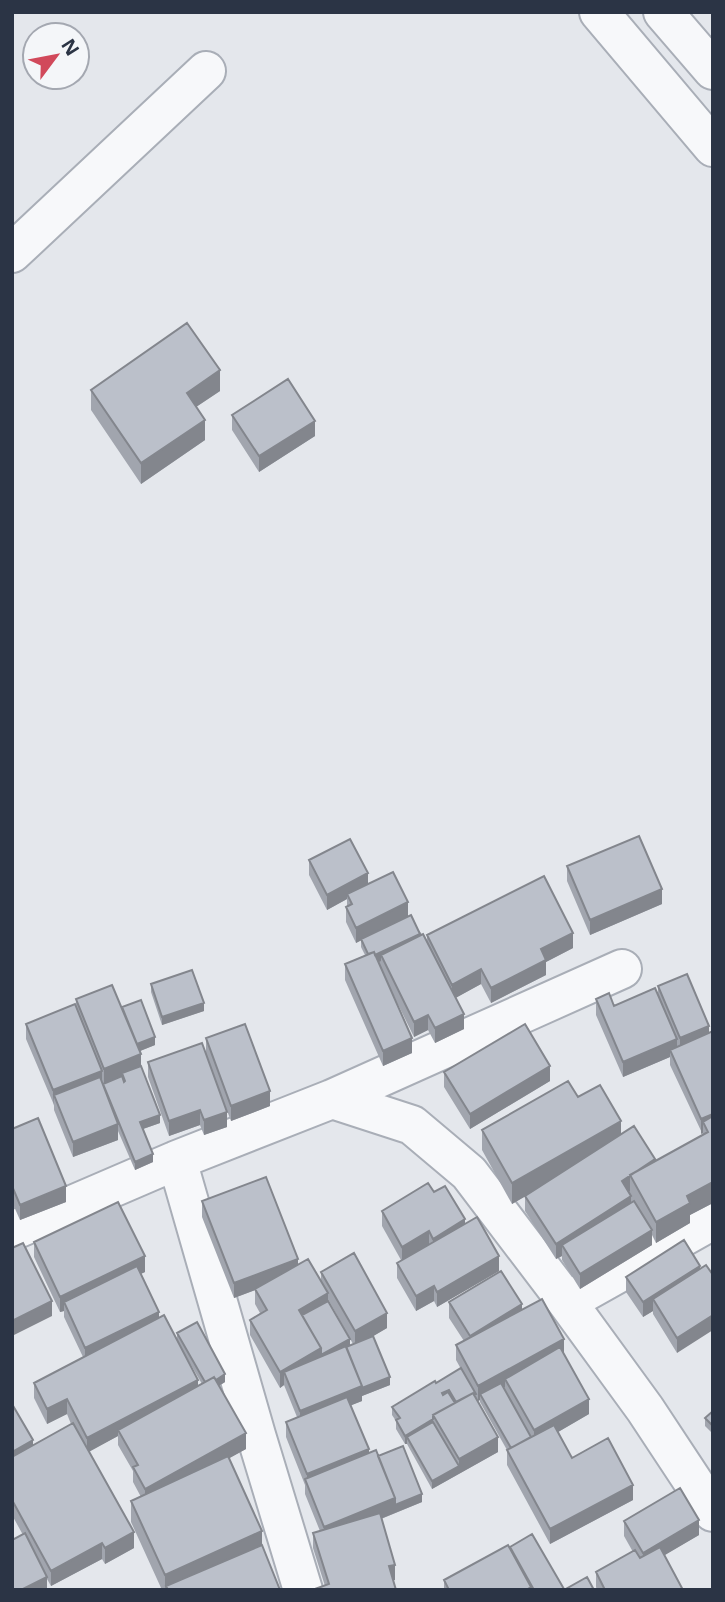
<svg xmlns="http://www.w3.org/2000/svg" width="725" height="1602" font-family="'Open Sans',sans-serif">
  <rect width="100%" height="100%" fill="#e4e7ec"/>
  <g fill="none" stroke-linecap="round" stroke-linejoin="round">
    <g stroke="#a9aeb7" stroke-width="42">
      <path id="minor" d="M599 12 713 147
        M663 12 713 70
        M12 253 206 71
        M332 1099 622 969
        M177 1160 256 1435 303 1590
        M12 1231 177 1160 332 1099 412 1125 469 1173 567 1302 645 1409 713 1512
        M567 1302 713 1220"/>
    </g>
    <use href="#minor" stroke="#f7f8fa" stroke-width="38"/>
  </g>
  <path fill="#a1a5ae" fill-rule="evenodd" d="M91 390 220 391 196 407 205 440 141 484 91 410Z
    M232 415 315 436 259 472 232 430Z
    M309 860 368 884 408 916 427 941V935L573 948 546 962V975L491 1003 481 984 455 998 464 1029 435 1043 428 1030 414 1037 389 986 412 1053 383 1066 345 980V964L365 955 361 947V940L356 943 346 922V907L347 906V899L327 910 309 875Z
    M567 866 662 904 590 935 567 881Z
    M151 984 204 1011 162 1025 151 992Z
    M658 986 709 1033 713 1203 690 1215V1223L656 1243 652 1235V1245L580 1289 562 1260V1256L556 1259 525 1211V1196L512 1204 482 1150V1130L578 1097 621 1134 655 1161 703 1135 670 1065V1057L623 1077 596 1015V999L614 1006 658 995Z
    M76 999 122 1007 155 1045 140 1051 141 1066 160 1123 143 1129 153 1162 135 1170 118 1131V1140L73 1157 54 1110V1105L26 1039V1024L76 1008Z
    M206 1038 270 1106 231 1121 216 1082 227 1127 204 1135 200 1125 169 1136 148 1077V1062L206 1052Z
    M444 1072 550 1081 470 1129 444 1087Z
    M12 1129 66 1202 20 1220 12 1202Z
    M434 1192 465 1223 499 1271 437 1307 434 1301 416 1311 397 1278V1263L401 1260 382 1226V1211Z
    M202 1201 298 1265 321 1282V1272L387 1328 373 1336 390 1385 362 1396V1401L351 1405 369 1453 378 1456 422 1502 381 1519 395 1580 325 1586 313 1548V1533L320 1531 305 1494V1485L286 1437V1422L297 1417 284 1385 280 1388 250 1335V1320L260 1313 255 1304V1290L234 1298 202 1217ZM328 1299 353 1344 350 1345Z
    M684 1240 677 1353 653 1314V1311L643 1317 626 1292V1277Z
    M34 1242 145 1272 140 1274 159 1318 177 1340V1333L225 1382 219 1386 246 1449 229 1458 262 1547 280 1590H162L131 1522V1501L141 1497 133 1482V1471L118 1445V1436L89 1451 134 1548 105 1564 102 1559 51 1586 47 1579V1590L14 1539 23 1535 12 1515V1404L33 1445 71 1424 67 1414 47 1424 34 1398V1383L83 1357 64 1317V1311L60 1312 34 1257ZM184 1353 202 1384 198 1386Z
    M449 1302 522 1310 564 1354 589 1414 558 1432 572 1458 633 1500 550 1544 507 1465V1450L480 1402V1400L478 1401 476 1396 498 1452 432 1489 407 1444H405L396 1429V1421L392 1415V1407L461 1369 456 1360V1345L464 1341 449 1318Z
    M713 1411V1434L705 1426V1418Z
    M624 1521 699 1535 664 1555 683 1590H597L596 1587V1572L633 1552 624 1536Z
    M510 1548 564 1590H594H444V1580Z"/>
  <path fill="#83868d" d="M220 370V391L187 413V393Z
    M205 420V440L141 484V463Z
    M315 421V436L259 472V456Z
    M368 873V888L347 894V899L327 910V895Z
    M662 889V904L590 935V920Z
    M408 902V917L356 943V928Z
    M573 933V948L546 962V975L491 1003V988L541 949Z
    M420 934V942L381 955V961L370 966V958Z
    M481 969V984L452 1000V985Z
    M204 1003V1011L162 1025V1017Z
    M464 1014V1029L435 1043V1028Z
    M428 1015V1030L414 1037V1022Z
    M709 1026V1041L680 1053V1038Z
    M155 1037V1045L135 1053V1045Z
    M412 1038V1053L383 1066V1051Z
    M677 1039V1054L670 1050V1057L623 1077V1062Z
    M141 1054V1069L122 1073V1076L104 1084V1069Z
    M550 1066V1081L470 1129V1114Z
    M102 1071V1086L54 1095 53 1106V1090Z
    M270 1091V1106L231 1121V1106Z
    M200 1110V1125L169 1136V1121Z
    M227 1112V1127L204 1135V1120Z
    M713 1114V1129L703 1122V1133L701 1134V1119Z
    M160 1115V1123L140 1130V1122Z
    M621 1121V1142L512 1204V1183Z
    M118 1124V1140L73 1157V1142Z
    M153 1154V1162L135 1170V1162Z
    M630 1175V1191L622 1196V1181Z
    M713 1182V1203L690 1215V1223L656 1243V1222L687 1196Z
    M66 1186V1202L20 1220V1205Z
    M631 1196V1211L562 1245V1256L556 1259V1244Z
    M465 1219V1234L433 1254V1239Z
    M652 1230V1245L580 1289V1274Z
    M429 1231V1246L402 1262V1247Z
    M145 1256V1272L67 1309 64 1302V1311L60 1312V1297Z
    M499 1256V1271L437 1307V1292Z
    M298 1259V1274L234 1298V1283Z
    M700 1266V1281L653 1299V1311L643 1317V1302Z
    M434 1286V1301L416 1311V1296Z
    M328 1293V1309L299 1317V1310Z
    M52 1301V1316L12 1336V1321Z
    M522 1304V1319L470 1351V1336Z
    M159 1312V1328L85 1363V1348Z
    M387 1313V1328L355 1347V1331Z
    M713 1315V1330L677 1353V1338Z
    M350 1339V1347L284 1372V1385L280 1388V1372L321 1348Z
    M564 1339V1354L505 1379V1387L483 1399 480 1394V1400L478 1401V1386Z
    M225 1374V1382L207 1393V1385Z
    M390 1377V1385L362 1396V1401L300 1426V1411L362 1386Z
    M198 1380V1395L118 1430V1436L87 1453V1438Z
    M67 1399V1414L47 1424V1409Z
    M589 1399V1414L534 1446V1430Z
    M433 1419V1427L407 1437V1444H405V1436Z
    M246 1433V1449L145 1505V1489Z
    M498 1437V1452L432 1489V1481L459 1466V1459Z
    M33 1440V1456L12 1467V1452Z
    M369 1449V1464L307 1484V1474Z
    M633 1485V1500L550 1544V1529Z
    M422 1494V1502L324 1542V1527L395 1498Z
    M699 1520V1535L643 1568V1553Z
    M12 1528H14V1543L12 1544Z
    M262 1531V1551L166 1586 165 1590V1575Z
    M134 1532V1548L105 1564V1548Z
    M102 1543V1559L51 1586V1571Z
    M395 1565V1580L389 1581V1566Z
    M47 1577V1590H21Z"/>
  <path fill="#bbc0ca" stroke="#83868d" stroke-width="2" d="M187 323 220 370 187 393 205 420 141 463 91 390Z
    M288 379 315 421 259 456 232 415Z
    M639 836 662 889 590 920 567 866Z
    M350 839 368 873 327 895 309 860Z
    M393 872 408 902 356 928 346 907 352 904 347 894Z
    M544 876 573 933 541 949 546 960 491 988 481 969 452 985 427 935Z
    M411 915 420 934 375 955 374 952 368 954 361 939Z
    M423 934 464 1014 435 1028 428 1015 414 1022 381 955Z
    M374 952 412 1038 383 1051 345 964Z
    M192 970 204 1003 162 1017 151 984Z
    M687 974 709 1026 680 1038 658 986Z
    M112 985 141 1054 104 1069 76 999Z
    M655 988 677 1039 623 1062 596 999 609 993 614 1006Z
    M141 1000 155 1037 137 1044 122 1007Z
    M75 1004 102 1071 53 1090 26 1024Z
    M245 1024 270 1091 231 1106 206 1038Z
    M525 1024 550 1066 470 1114 444 1072Z
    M713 1031V1114L701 1119 670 1050Z
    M202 1043 227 1112 204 1120 200 1110 169 1121 148 1062Z
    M141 1066 160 1115 140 1122 153 1154 135 1162 103 1084 122 1076 124 1082 125 1081 122 1073Z
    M100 1077 118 1124 73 1142 54 1095Z
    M568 1081 578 1097 600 1085 621 1121 512 1183 482 1130Z
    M713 1116V1182L687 1196 690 1203 656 1222 630 1175 708 1132 703 1122Z
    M38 1118 66 1186 20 1205 12 1186V1129Z
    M634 1126 655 1159 622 1181 631 1196 556 1244 525 1196Z
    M266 1177 298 1259 234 1283 202 1201Z
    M428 1183 434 1192 445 1186 465 1219 433 1239 429 1231 402 1247 382 1211Z
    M634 1201 652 1230 580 1274 562 1245Z
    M118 1202 145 1256 60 1297 34 1242Z
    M477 1217 499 1256 437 1292 434 1286 416 1296 397 1263Z
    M684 1240 700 1266 643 1302 626 1277Z
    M23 1243 52 1301 12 1321V1248Z
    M354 1253 387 1313 355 1331 321 1272Z
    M308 1259 328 1293 299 1310 321 1348 280 1372 250 1320 267 1310 255 1289Z
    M706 1265 713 1275V1315L677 1338 653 1299Z
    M137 1266 159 1312 85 1348 64 1302Z
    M501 1271 522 1304 470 1336 449 1302Z
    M542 1299 564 1339 478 1386 456 1345Z
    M328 1301 350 1339 321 1355V1348L302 1315Z
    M164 1315 198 1380 87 1438 67 1399 47 1409 34 1383Z
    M197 1322 225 1374 216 1380 214 1377 205 1382 177 1333Z
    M373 1336 390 1377 362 1388V1386L346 1347Z
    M346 1346 362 1386 300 1411 284 1372Z
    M560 1347 589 1399 534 1430 505 1379Z
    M461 1368 476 1394 474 1395 473 1393 456 1402 449 1390 442 1393 443 1395 448 1392 455 1403 433 1415V1419L405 1436 396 1420 400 1418 392 1407 435 1381 436 1383Z
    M214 1377 246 1433 145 1489 133 1467 138 1465 118 1430Z
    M501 1383 531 1437 511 1448 480 1394Z
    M473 1393 498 1437 459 1459 433 1415Z
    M347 1397 369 1449 307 1474 286 1422Z
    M12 1404 33 1440 12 1452Z
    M713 1411V1426L705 1418Z
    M433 1422 459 1466 432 1481 407 1437Z
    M73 1423 134 1532 105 1548 102 1543 51 1571 12 1500V1457Z
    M554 1425 572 1458 608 1438 633 1485 550 1529 507 1450Z
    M403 1446 422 1494 395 1505V1498L378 1456Z
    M376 1450 395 1498 324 1527 305 1479Z
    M228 1456 262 1531 165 1575 131 1501Z
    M680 1488 699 1520 643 1553 624 1521Z
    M380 1513 395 1565 389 1566 396 1590H316L315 1589 329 1584 313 1533Z
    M25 1533 47 1577 21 1590H12V1540Z
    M532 1534 564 1589V1590H534L510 1547Z
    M262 1545 280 1590H168L166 1586Z
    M508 1545 531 1587 526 1590H449L444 1580Z
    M660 1547 683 1590H605L596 1572 635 1550 640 1558Z
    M587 1577 594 1590H564Z"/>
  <rect width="725" height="1602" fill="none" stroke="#2b3445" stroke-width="28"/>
  <g transform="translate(56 56) rotate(58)"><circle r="33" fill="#f4f6f9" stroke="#a4a8b1" stroke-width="2"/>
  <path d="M0-5L12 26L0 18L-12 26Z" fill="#d1495b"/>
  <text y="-10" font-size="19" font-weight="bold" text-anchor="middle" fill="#2b3445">N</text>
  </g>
</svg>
